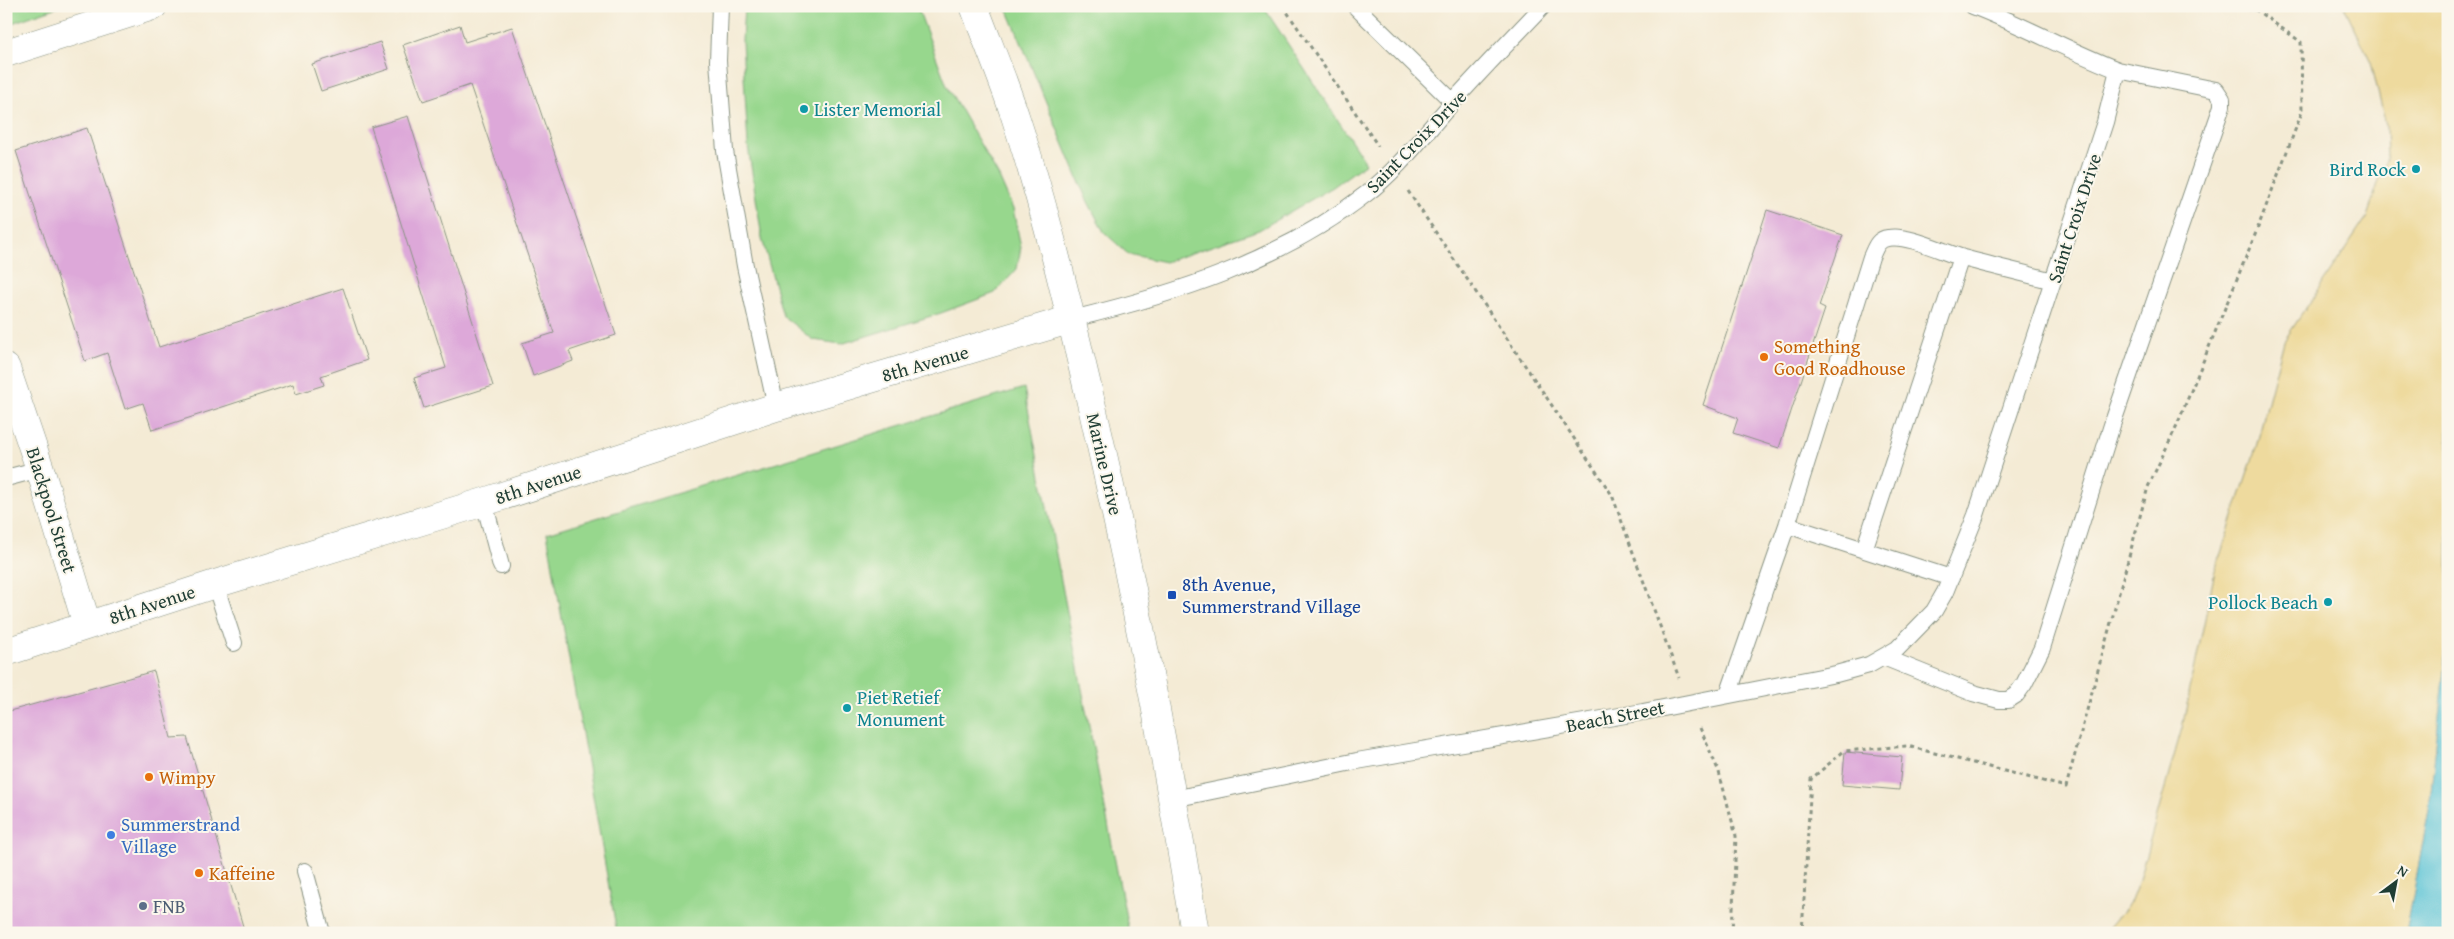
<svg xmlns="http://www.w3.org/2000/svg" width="2454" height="939" font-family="'Gentium Book Plus',serif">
  <rect width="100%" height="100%" fill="#fbf7ec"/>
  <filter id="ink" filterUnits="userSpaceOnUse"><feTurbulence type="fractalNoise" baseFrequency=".02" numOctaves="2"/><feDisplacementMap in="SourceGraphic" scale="10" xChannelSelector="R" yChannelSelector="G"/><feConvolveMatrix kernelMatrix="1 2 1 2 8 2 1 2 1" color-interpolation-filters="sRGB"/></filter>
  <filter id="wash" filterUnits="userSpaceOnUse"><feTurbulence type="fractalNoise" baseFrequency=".0096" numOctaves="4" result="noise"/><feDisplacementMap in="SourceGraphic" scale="20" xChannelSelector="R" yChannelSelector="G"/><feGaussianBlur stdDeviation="1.12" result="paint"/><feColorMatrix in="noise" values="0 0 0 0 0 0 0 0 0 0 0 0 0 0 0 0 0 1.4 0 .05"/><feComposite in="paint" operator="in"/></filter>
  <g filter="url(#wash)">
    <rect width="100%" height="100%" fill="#f4ebd5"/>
    <path fill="#97d78d" stroke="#5b8a60" d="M6 6H61L6 25Z
      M744 6H917L947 86 999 177 1013 209 1021 247 1017 269 995 293 941 313 841 344 813 340 783 316 762 238 748 146 742 41Z
      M1006 6H1263L1366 163 1333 187 1259 230 1165 262 1128 254 1104 232 1086 198Z
      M1024 388 1129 933H617L547 533Z"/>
    <path fill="#eeda9e" stroke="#868c69" d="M2344 6H2448V633L2429 810 2406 933H2104L2131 901 2138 883 2182 728 2215 571 2255 451 2284 341 2367 217 2387 156 2386 126 2371 62Z"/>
    <path fill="#59c2d5" stroke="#3c8084" d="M2448 633V933H2406L2429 810Z"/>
    <g id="blocks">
      <path fill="#dda8d9" d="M460 25 465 42 512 27 616 335 569 351 573 361 533 376 522 343 554 333 470 85 423 101 403 45Z
        M380 42 389 69 321 91 312 64Z
        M408 116 493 386 424 408 414 378 446 368 371 127Z
        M87 128 159 347 343 288 367 360 321 376 324 385 296 394 293 384 152 430 143 403 125 409 107 353 85 361 16 151Z
        M1767 210 1843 235 1819 306 1825 309 1779 448 1733 433 1738 418 1703 405Z
        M154 671 171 738 187 737 245 933H6V712Z
        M1845 752 1902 757 1899 790 1842 785Z"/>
    </g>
  </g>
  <g filter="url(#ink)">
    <use href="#blocks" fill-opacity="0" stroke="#8a9484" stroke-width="1"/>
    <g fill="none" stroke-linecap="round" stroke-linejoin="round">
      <g stroke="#8a9484" stroke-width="18">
        <path id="lane" d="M720 6 718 61 725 151 745 266 776 407
          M1355 6 1453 102
          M1072 319C1176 294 1280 261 1366 194 1399 169 1424 134 1452 103 1481 70 1512 39 1543 6
          M6 478 40 469
          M484 502 501 566
          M1787 525 1951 578
          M1864 550 1961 257
          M215 584 234 643
          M1886 658 1973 693 1999 700H2008L2016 695 2024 684 2042 648 2112 425 2222 106V99L2216 90 2118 70
          M1728 695 1787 525 1871 257C1875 249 1877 239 1888 238 1907 234 1943 252 1963 258 1993 266 2023 273 2053 281
          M1173 799 1357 761 1643 712 1836 674 1869 665 1897 649 1934 611 1945 592 1976 515 2105 122 2118 70C2069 51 2023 25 1973 6
          M305 871 322 933"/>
      </g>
      <g stroke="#8a9484" stroke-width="29">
        <path id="street" d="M6 53 153 6
          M6 368 40 469 87 625
          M6 652 215 584 484 502 776 407 1072 319"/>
      </g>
      <g stroke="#8a9484" stroke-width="29">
        <path id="secondary" d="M974 6C988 44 1004 81 1016 119 1047 214 1070 313 1093 411 1133 584 1167 757 1195 933"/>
      </g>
      <path stroke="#8a9484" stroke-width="3" stroke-dasharray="4 4" stroke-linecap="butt" d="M1283 6 1378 146
        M1408 191 1612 495 1679 678
        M1700 728 1719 772 1736 836 1732 933
        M1802 933 1811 779 1844 751 1907 746 2066 787 2148 487 2177 425 2257 230 2302 112 2301 42 2256 10 2196 6"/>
      <use href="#lane" stroke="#fff" stroke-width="16"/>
      <use href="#street" stroke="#fff" stroke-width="28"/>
      <use href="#secondary" stroke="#fff" stroke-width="28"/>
    </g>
  </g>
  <g fill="#0f9aa8" stroke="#fbf7ec" stroke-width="2">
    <circle cx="804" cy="109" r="5"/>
    <circle cx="2416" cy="169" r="5"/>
    <circle cx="2328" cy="602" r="5"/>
    <circle cx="847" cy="708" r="5"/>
  </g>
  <g fill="#e8710a" stroke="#fbf7ec" stroke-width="2">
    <circle cx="1764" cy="357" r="5"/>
    <circle cx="149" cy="777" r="5"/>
    <circle cx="199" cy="873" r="5"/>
  </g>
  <rect fill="#1a4fb4" stroke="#fbf7ec" stroke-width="2" x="1167" y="590" width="10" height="10" rx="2.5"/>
  <circle fill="#3f7fe0" stroke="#fbf7ec" stroke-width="2" cx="111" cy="835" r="5"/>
  <circle fill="#5c6f8a" stroke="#fbf7ec" stroke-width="2" cx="143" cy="906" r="5"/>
  <g text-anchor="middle" stroke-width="4" stroke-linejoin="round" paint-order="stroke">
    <g font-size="19" fill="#0d838f" stroke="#fbf7ec" text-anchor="start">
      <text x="814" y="116">Lister Memorial</text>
      <text x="2406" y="176" text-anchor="end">Bird Rock</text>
      <text x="2318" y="609" text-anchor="end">Pollock Beach</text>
      <text x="857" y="704">Piet Retief<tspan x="857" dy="22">Monument</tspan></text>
    </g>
    <g font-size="19" fill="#1f3d34" stroke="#fbf7ec">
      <text transform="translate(1416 141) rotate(-46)" y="7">Saint Croix Drive</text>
      <text transform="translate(2074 218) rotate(-72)" y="7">Saint Croix Drive</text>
      <text transform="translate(925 363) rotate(-16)" y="7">8th Avenue</text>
      <text transform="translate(1105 464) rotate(77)" y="7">Marine Drive</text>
      <text transform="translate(538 484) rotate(-18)" y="7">8th Avenue</text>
      <text transform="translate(52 510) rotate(73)" y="7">Blackpool Street</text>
      <text transform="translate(152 604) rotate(-18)" y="7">8th Avenue</text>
      <text transform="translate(1615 716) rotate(-11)" y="7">Beach Street</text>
    </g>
    <g font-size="19" fill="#c56008" stroke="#fbf7ec" text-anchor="start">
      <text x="1774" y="353">Something<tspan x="1774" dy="22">Good Roadhouse</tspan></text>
      <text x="159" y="784">Wimpy</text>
      <text x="209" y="880">Kaffeine</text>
    </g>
    <g font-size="19" fill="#164399" stroke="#fbf7ec" text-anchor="start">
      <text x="1182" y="591">8th Avenue,<tspan x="1182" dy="22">Summerstrand Village</tspan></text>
    </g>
    <g font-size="19" fill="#366cbe" stroke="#fbf7ec" text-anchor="start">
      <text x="121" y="831">Summerstrand<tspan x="121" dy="22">Village</tspan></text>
    </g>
    <g font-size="19" fill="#4e5e75" stroke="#fbf7ec" text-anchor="start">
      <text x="153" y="913">FNB</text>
    </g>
  </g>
  <rect width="2454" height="939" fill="none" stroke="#fbf7ec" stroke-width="25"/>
  <g transform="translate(2396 882) rotate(32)" stroke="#fbf7ec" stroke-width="4" paint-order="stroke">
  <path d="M0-4L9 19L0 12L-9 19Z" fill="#1f3d34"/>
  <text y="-8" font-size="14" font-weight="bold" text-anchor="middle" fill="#1f3d34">N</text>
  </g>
</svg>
